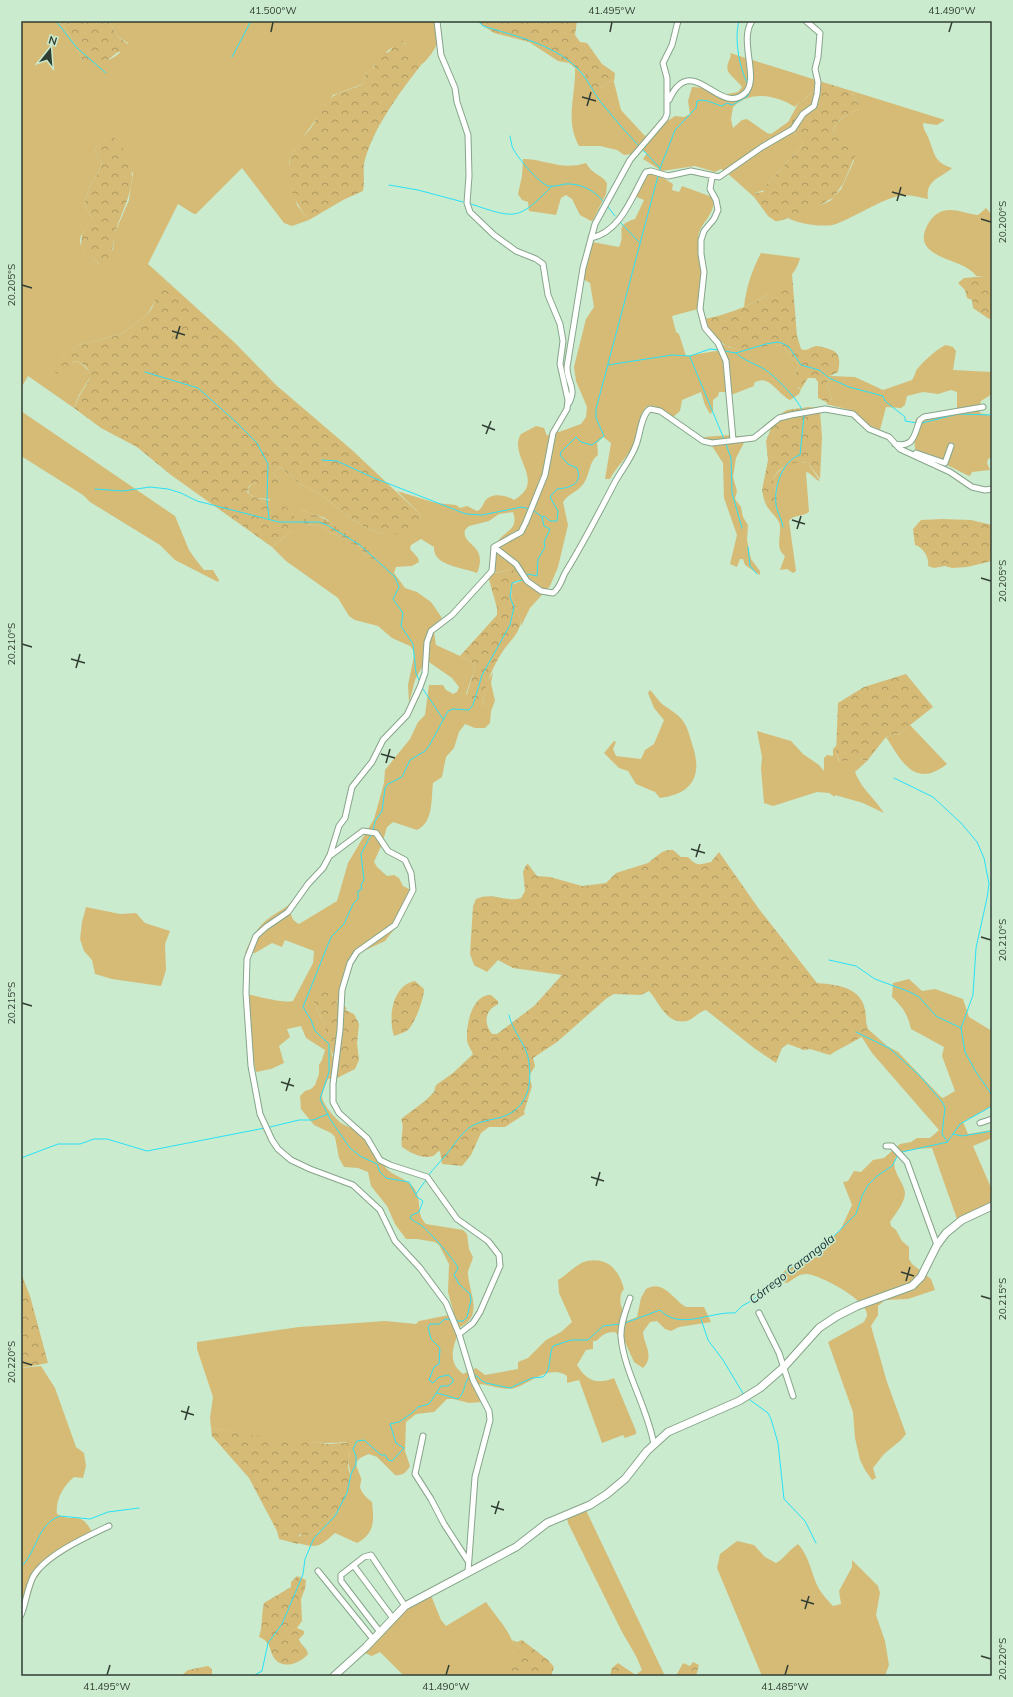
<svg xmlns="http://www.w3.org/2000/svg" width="1013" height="1697" font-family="Mulish,sans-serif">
  <defs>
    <pattern id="forest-crowns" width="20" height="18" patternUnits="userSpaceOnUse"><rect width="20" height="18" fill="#d6bb77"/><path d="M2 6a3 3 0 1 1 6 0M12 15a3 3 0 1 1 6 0" fill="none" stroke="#ae9962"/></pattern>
    <pattern id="wetland-marsh" width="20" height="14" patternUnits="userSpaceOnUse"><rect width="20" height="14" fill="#d6bb77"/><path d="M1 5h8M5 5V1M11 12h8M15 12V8" fill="none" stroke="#ae9962"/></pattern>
  </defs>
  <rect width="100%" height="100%" fill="#caebce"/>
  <path fill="#d6bb77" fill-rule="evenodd" d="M21 21H60L78 49 83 63C105 63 115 61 128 43L118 37 109 21H438C443 38 434 54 421 65L409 52 405 43 395 45 375 61 373 69 366 72 363 84 333 95 294 150 289 163 297 205 309 220 292 226 284 223 242 168 196 214H194L178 204 148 264 168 282 165 283 147 315 122 334 82 344 52 360V369L78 361 89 371 91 376 79 395 74 408 28 376 21 388ZM105 139 133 173 129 200 114 235 113 249 101 265C90 258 72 245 84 231 87 226 90 223 92 218L84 204 90 186 98 173 102 163 94 151 96 147Z
    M730 53 816 80 813 91 802 102H799L795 107C776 95 751 90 733 107L731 119 733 128 742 120 747 119 767 133 771 134 788 122C789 131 799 134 803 142L801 147 768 183 765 190 754 193V197L725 171 721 169 715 172 695 166 662 171 643 159 647 153 637 148 632 154 624 155 617 150 600 146H579L578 144C565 118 576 96 575 68L601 88 610 81 614 82 621 110 645 136 675 116 684 117 690 114 688 101 692 87 707 88 722 95 738 92 742 87C731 73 722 74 731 56Z
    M852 91 945 120 937 125 923 123C923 129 926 132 928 137 935 153 933 162 952 168 941 178 925 180 928 199 918 197 908 194 898 196 876 202 857 216 836 224 825 228 798 224 788 218L830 201 841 189 854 161 846 146 833 134C834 120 848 114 859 109V103L853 97Z
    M523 159C546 159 561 171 586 163 593 175 601 174 607 183L606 194 593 220 591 221 580 215 572 199 566 195 561 198 556 215 529 211 528 202 522 200 518 194 522 176Z
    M649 173 662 177 673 184 672 190 679 192 682 186 712 197C718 211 703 220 699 233 696 246 701 256 701 269 702 283 697 296 698 309L672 316 676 332 679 334 686 356 722 350 719 342C746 359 759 341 783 346L799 365 795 374 798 388 801 389 799 394 790 400C777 394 769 373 754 383V386L731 395 728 392H719L718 396 713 400V411L710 414 705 405 701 392 682 400 680 411 673 417 654 406 646 407C638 417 639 431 634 443 628 457 617 466 610 479H605L611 443 603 437 597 443 598 455C589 461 590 474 584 483 579 491 568 494 563 502L568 525 558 567 550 586 530 608 521 626C521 609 508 602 512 585L521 581 510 570 492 573C493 565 493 553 496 545 501 531 520 532 513 512L499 514 489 521 469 526 465 530C461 546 489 544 477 573 462 567 433 566 434 547L421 539 411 545 410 549 418 558 419 562 412 566 396 567 394 573 405 588 417 592 431 602 442 618 433 626 436 645 471 661 475 668 466 694 483 705 485 685 493 672 491 683 495 701 491 711 490 723 485 728H475L465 724 459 732 454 748 446 757 442 777 433 783C431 798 434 822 417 830L393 822 387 827 382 844 374 862 377 867 387 876 394 875 399 878 403 886 409 889 410 892 396 927 385 941 353 956 339 991V999L347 1009 344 1010 336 1001 314 1003 324 1023 336 1070 337 1078 328 1079C326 1084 323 1090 322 1096 322 1104 335 1118 341 1123 349 1128 359 1130 366 1135 376 1143 377 1155 383 1164 390 1176 406 1177 414 1188 423 1201 415 1213 426 1224L463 1230 467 1234 469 1249 473 1257C472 1263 467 1270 468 1275 470 1295 484 1317 458 1328L459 1331C453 1347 447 1362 463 1374L476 1368 485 1375 518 1369V1362L528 1358 546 1340 561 1332 572 1322 559 1293 558 1280C567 1275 577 1263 587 1261 608 1257 619 1270 624 1289 616 1298 623 1312 627 1321L637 1317 641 1298 646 1289C664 1279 673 1300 686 1307H704L711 1322 679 1327 671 1331 665 1329 657 1321 650 1322 643 1332C644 1345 655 1356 643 1368L634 1362 625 1342 615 1332C605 1332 603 1335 596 1341H593V1349L586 1350 577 1365C587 1381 596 1385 614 1378L636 1431V1434L625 1438 623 1435 602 1443 579 1380 567 1383V1376C550 1364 531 1383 515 1388 504 1391 491 1385 480 1384L478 1387 482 1402 469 1403 453 1399H447L434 1412 416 1414 406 1422 405 1451 410 1466C406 1473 402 1476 395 1475L377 1457 369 1454C351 1461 356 1464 361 1478 362 1481 360 1484 360 1487 362 1494 367 1498 372 1502 374 1520 375 1534 357 1543L335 1533C320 1546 318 1549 298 1543V1537L302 1534 310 1536 324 1529 330 1518 339 1511 351 1477 348 1460 351 1447 346 1442C307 1446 250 1436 211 1428L210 1418 213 1397 197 1349V1342L299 1327 385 1321 416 1324 419 1321 454 1314 448 1292 449 1264 439 1245 435 1242 417 1239H406L395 1224 387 1206 371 1186 368 1172 358 1168 344 1167 339 1158 335 1137 331 1133 314 1125 301 1109 300 1096 305 1091 311 1089 315 1085 319 1074V1065L322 1060 325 1050 306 1038 301 1026 287 1029 290 1037 279 1046 284 1063 271 1069 256 1072 247 1031 244 994C256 995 284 1004 293 1001L313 963 314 951 285 940 282 947 272 943 255 953H245C251 938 258 925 272 916 282 909 284 910 292 901 290 910 289 919 299 924L337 901 348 863 374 819 384 783 385 770 410 739 418 722 425 715 429 685H443L446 690 453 694 457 692 459 687 452 678 426 660 415 680 409 703 408 685 414 656 413 650 410 646 392 638 378 626 355 620 349 616 338 598 286 561 272 547 292 531 269 499 255 498 249 494 248 489C255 477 269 487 280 482L273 473 280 467 300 484 322 495 348 517 368 529 383 534 414 533 420 523 421 515 397 491 436 503 456 505 460 508 467 506 477 511C482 509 482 506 485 501 492 492 506 495 514 500 548 481 507 456 521 434L536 426 544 428 547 436 552 432H559L581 424 586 417 587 407 576 381 574 367 586 319 594 307 590 283 583 279 592 242 619 247C627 232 612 226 635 219L644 200 634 196ZM301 510 325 518 335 526 348 532 372 552 375 558H367L359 546 352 544 346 539 330 533 321 526 305 524 302 522Z
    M986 208 992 215V277L976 276C965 257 908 260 928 224 942 201 959 213 978 215Z
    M761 253 800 258C794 283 766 296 744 307 746 288 752 270 761 253Z
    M946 345 953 347 956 351 953 370 992 372V394L981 401 979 408 980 413 992 416V457L988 459 987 463 990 470 972 472 970 476 967 475 915 449 914 434 916 419C922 413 945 416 957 410V392L951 390 938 394 923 392 907 396 905 405 901 408 886 407 880 430 867 424 850 410 826 404 832 399 827 383 830 376 855 377 883 390 912 380C914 377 915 374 916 371 920 364 939 347 946 345Z
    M21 411 175 516 189 550 196 560 204 570H213L219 580 218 582 175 560 160 545 90 502 83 495 21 456Z
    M730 435 745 437 746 439 736 458 733 477 737 491 735 499 741 507 743 517 748 525 747 540 751 559 760 571V575L745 565 743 559H740L737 567 730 564 737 535 724 498 723 463 710 443 704 437Z
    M793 461 808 463 820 481 817 480 809 473 806 472 809 512C803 517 794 514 789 521L796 571 793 573 787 569 780 570 785 556C775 548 781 538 780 526 779 517 768 512 764 500L769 503 777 493C776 491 773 486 773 484 772 474 786 465 793 461Z
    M650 690C654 694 658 700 662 704 670 710 677 713 683 721 688 728 690 737 692 744 703 775 693 794 660 798L655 792 636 784 628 771 619 768 604 753 614 741 616 742 613 749 616 756 641 759 645 750 654 744 664 720 654 708 648 693Z
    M910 725 947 764C915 789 902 762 886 737L900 733Z
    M757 731 791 741 803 754 819 765 824 771V758L827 755 833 756V749L837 745 836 753 839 761 841 762C850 757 857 758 867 761L855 772C862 790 874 797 884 813L863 803 835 795V797L829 793 817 792 773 806 764 803 761 769 762 757Z
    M86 907 120 914 136 913 145 923 170 931 165 944 166 970 161 986 112 979 95 974 92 960 84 951 80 939 82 922Z
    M909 979 922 991 935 989 963 999 969 1017 992 1031V1106L963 1122 968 1134 992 1130V1138L973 1146 992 1190V1203L978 1208 957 1219 932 1148C916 1149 885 1148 897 1174 900 1181 905 1187 905 1194 904 1204 895 1214 890 1222L891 1226 896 1230 902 1241 909 1247V1259L912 1264 931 1279 935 1290 908 1299 885 1300 878 1306V1315L871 1326 887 1382 906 1434 901 1440 884 1454 873 1468 876 1478 872 1480 865 1470 860 1460 855 1438 853 1412 828 1342 864 1322C865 1320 866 1318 867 1316 870 1301 820 1275 807 1274 798 1274 794 1279 787 1283L782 1282V1273L788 1268 823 1254 824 1244 840 1231 852 1205 843 1182 848 1181 854 1171 861 1172 873 1160 884 1158 900 1144 911 1142 917 1138H930L939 1130 872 1053 861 1036 868 1029 887 1046 898 1052 940 1096 943 1098 955 1091 942 1056 944 1047 911 1029C908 1015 903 1007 892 997L893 983Z
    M41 1366 55 1388 76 1447 84 1453 86 1466 83 1478 74 1477C64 1485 55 1500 57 1514 75 1524 80 1509 92 1532L48 1562 35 1580 21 1625V1368Z
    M583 1504 665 1676 636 1675 642 1670 636 1656 622 1632 568 1523 566 1511Z
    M737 1541 754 1545 765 1557 776 1563C784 1559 789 1550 798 1544 810 1557 811 1574 819 1589 823 1595 828 1601 833 1606L841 1604 839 1591 852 1567V1560L878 1586 880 1593 876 1615 885 1641 889 1665 885 1676H762L717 1568 720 1554Z
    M430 1593 441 1620 446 1626 486 1602C494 1614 510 1631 513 1644L521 1647 516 1665 502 1674V1676H404L380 1652 372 1656 360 1651 405 1606Z"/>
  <path fill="url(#forest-crowns)" d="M60 21H109L118 37 132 47V50L118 52 104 63H83L78 49Z
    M476 21H577L575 35 580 42 587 43 602 64 615 73 614 82 610 81 601 88 590 87 586 81V76L569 63 558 61 529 42 494 33Z
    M401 39 421 65C400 92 371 131 364 164 363 173 365 182 363 191L343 200 309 220C291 198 280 172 297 145 301 138 308 133 312 126 318 117 325 100 335 95 344 90 354 89 363 84L366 72 374 68 375 55 389 52 398 40Z
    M816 80 852 91 853 97 859 103 861 107 859 109C848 114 834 120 833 133L844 142 855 156 844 182 834 197 810 211 779 221H775L768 216 754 197V193L763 192 768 183 801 147 803 142 787 124 799 102H802L813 91Z
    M113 137C120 141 122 147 126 154 141 181 124 204 116 230 111 243 116 256 101 265L88 256 81 247 82 234 92 218 84 204 90 186 98 173 102 163 94 151C97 143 105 138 113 137Z
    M792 274 797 336 801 349C807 352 810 347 816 346 821 346 825 348 829 349 841 352 840 362 838 372L830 376 827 383 832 399 828 403 818 398V382L815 378H808L801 389 794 384 793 379 799 365 783 346C773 344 766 346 756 349 730 355 715 339 699 320 734 314 768 300 792 274Z
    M987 276 992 277V318L989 319 973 308 972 300 967 298 965 290 958 283 964 278Z
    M168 282 235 343 276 385 352 450 421 515C423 524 414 537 405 539L396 534H383L368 529 348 517 322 495 300 484 280 467 273 473 280 482 278 485 255 483 249 486 247 492C258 506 280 491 296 519L292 531 272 547 171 475 137 447 101 428 74 408C77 403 78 397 81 393 90 378 97 374 78 361L73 362 62 372 57 374 52 369 51 360 82 344 122 334 147 315 152 308 160 288 165 283Z
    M809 407 818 408 820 411 822 437 820 479 808 463C794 460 775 467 773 482 773 487 777 492 778 497L775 501 769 503 764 500 762 490 768 460 766 441 770 431 771 420 787 410Z
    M942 519 971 520 992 525V561L967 567 952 568 945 566 934 568 928 566C930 558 922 546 915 545L913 529 921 520Z
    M510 570 518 571 525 579C522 580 518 580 516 582 500 590 525 614 520 626 516 637 509 642 503 651 497 659 484 686 484 696 483 704 483 709 473 710L465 700 475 668 471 661 460 656 497 615V608L488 576 490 574Z
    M906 674 933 707 900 733 886 737 867 761C854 757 851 760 840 762L836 753 838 703 864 687Z
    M668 850H673L681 857H688C696 866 699 865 711 862L719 852 759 909 817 983C843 985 867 989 866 1021 866 1025 870 1029 866 1033 859 1040 840 1048 830 1055L810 1049 804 1050 788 1044 782 1048 776 1063 754 1048 706 1010C698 1012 694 1019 687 1021 666 1025 660 1003 649 991L641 995 614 994 607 998 557 1042 533 1058 535 1066 529 1076 532 1086 524 1112 525 1114 505 1127H489L481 1133 471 1155 462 1166 442 1164 440 1151C436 1152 436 1155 433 1156 423 1160 409 1152 402 1147 400 1138 405 1127 401 1119L425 1101 434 1092 436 1085 453 1073 473 1054C471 1049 467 1044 467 1039 466 1023 473 994 491 995L498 1001V1004C485 1011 483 1022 492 1034H497L534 1006 562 975 513 968 498 960 487 972 474 965 470 954 473 906 476 899C492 891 507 903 521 898L525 891 523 872 526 865 528 864 537 876 550 877 582 886 606 883 616 873 648 863 662 852Z
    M415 981 424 989C424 999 415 1023 408 1030 404 1033 398 1034 394 1036 388 1018 392 985 415 981Z
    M323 989 328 991 341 1008 354 1014 359 1024 357 1043 359 1060 355 1069 337 1078 334 1057 327 1040 324 1023 314 1003 315 996Z
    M21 1273 30 1296 48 1363 21 1368Z
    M211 1428 250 1435 328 1444 356 1442 349 1454 348 1468 351 1477 343 1507 330 1518 324 1529 310 1536 300 1534 298 1537V1544L279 1539 277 1531 249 1478 212 1436Z
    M297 1576 306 1580 305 1589 301 1599 302 1621 297 1628 304 1631V1634L299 1639C300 1645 307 1647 308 1654 299 1665 279 1671 272 1654 270 1650 270 1645 267 1642 265 1640 262 1638 259 1637 263 1625 261 1615 264 1603L291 1587V1582Z
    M512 1640 517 1642 522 1640 548 1660 554 1667 551 1676H502L504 1669 515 1665V1657L521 1647 513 1644Z
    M693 1662 699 1665 696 1676H676L683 1663 690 1666Z
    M618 1663 637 1676H610L612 1668Z
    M208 1666 212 1669V1676H181L188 1670Z"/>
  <path fill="url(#wetland-marsh)" d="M298 510C312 510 359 536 369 547 372 550 373 555 375 558L374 561 367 558 359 546 348 543 346 539 330 533 321 526 305 524 302 522Z"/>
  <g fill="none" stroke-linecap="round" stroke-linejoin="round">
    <path stroke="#28e1f8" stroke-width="1" d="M56 21 77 48 106 73
      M478 21 483 26C515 36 553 44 577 68 587 78 592 90 600 101 612 116 624 130 638 145
      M739 21C734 37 739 69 748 84
      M232 57 251 21
      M510 136C511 139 511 143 512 146 514 154 541 186 549 186 554 187 560 185 565 184 580 183 594 190 603 201
      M643 150 660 168
      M659 171 675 130 696 108 697 101C705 98 714 104 722 106L727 103 732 105 748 96 750 89
      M389 185 418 190 463 202
      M471 204C516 219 518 221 552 186
      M608 207 615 216
      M620 222 640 243
      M724 351 736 353 766 344 778 342 784 344 789 347 801 365 819 370 829 378 849 387 883 396 885 401 905 417V421L917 423
      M736 353C744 361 754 363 764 369 774 375 798 399 802 410
      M690 357 724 439
      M608 365 672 355 690 356 710 349 719 350
      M145 372 198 388 236 422 257 443 268 464 267 500 269 518
      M922 423 958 414 992 415
      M726 444 731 458 732 493 742 528
      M322 460 337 461 374 478 466 514 482 515 522 507 529 509
      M95 489 123 491 150 487 168 489 181 493 197 501 279 522H319L327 525 360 545 395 577 399 587 393 599 403 613 401 626 413 644 416 673 419 680
      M534 511 541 516
      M542 517 544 516 550 521H557L558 511 550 497 557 489C570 488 583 484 577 468L568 464 560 455 561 452 576 437 581 442 592 445 604 436 596 418V409L658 176
      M783 527C782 520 779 516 777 509 772 492 781 461 800 455L804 416
      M748 547 750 566 757 574
      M526 575 528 574 537 576 538 559 545 547 544 542 550 529 544 526 542 517
      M423 689 443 719
      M894 778 933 797 961 823 977 842 984 858 989 884 987 898 976 948 973 995 961 1028
      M373 830 375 821 382 811 385 788 388 784 402 777 410 760 425 751 429 746 448 711 453 709 469 710 473 705 482 675 510 625 514 607 510 597 512 583 522 580
      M371 835 361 854 364 880 361 885 362 889 358 891V899L353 904 344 924 331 937 303 1007 311 1020 315 1031 329 1044V1072L320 1099 330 1119 350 1148 360 1156 377 1164 380 1172 386 1178 409 1182 417 1197 423 1201 419 1212 412 1215 410 1218C414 1222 419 1223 423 1227 428 1230 458 1264 458 1268L454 1275 459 1284 470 1294 471 1300 467 1317 463 1321H456
      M829 960 856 966 875 979 910 992 919 997 936 1016 961 1028 965 1052 976 1072 992 1095
      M856 1032 889 1048 920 1076 943 1103 945 1108 942 1134 947 1141
      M270 1127 299 1120H313L328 1114
      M953 1134 962 1136 992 1131
      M948 1141 960 1124 992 1106
      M902 1152 948 1142
      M21 1158 58 1144H80L94 1139H107L147 1151 265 1128
      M428 1176C434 1168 440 1162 446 1155 454 1145 460 1135 470 1127 480 1121 491 1120 502 1117 529 1108 533 1082 528 1057 524 1042 512 1030 509 1015
      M416 1194 426 1180
      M701 1319 708 1340 723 1360 744 1395
      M625 1323 660 1310C680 1331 711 1311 735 1313L742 1306 753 1300 766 1287 782 1276 800 1259 822 1247 831 1239 856 1214 862 1196 868 1185 877 1176 892 1166 898 1155
      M473 1376H477L481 1380 486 1383 510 1388 532 1378 543 1377C552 1370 548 1356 553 1346L571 1340H588L603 1326 620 1324
      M437 1393 458 1399C466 1392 463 1383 470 1376
      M750 1400 768 1413 771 1419 778 1443 784 1499 805 1521 816 1543
      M21 1567C37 1552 37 1524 60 1516L90 1519 108 1512 139 1508
      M253 1676 262 1671 268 1643 282 1624 296 1591 303 1574 305 1559 314 1538 335 1516 347 1493 351 1474 356 1464V1456L353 1449 357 1441 364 1440 381 1455H385L388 1460 392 1461 404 1448 396 1443 390 1424 399 1422 412 1413 418 1407 429 1404 441 1386H448L453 1382V1379L448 1375 439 1377 433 1383 429 1380 434 1367 439 1364 440 1348 431 1339 428 1327 430 1324H439L445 1319 451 1320"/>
    <g stroke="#86a58a" stroke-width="7">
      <path id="street" d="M437 21 441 55 455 88 457 102 468 135 469 176 467 203 470 212 494 235 516 251 536 259 543 264 548 295 560 324 563 341 560 364 568 400 567 409 553 433 545 475 526 522 521 532 494 547 492 571 452 615 431 631 427 642 425 673 420 687 407 715 383 740 372 762 352 787 345 818 339 826 330 855 323 868 308 884 288 912 266 927 256 936 247 959 246 993 251 1066 260 1114 272 1140 278 1149 291 1160 310 1169 353 1185 380 1210 395 1241 420 1268 446 1303 459 1334 473 1380 489 1411 490 1420 475 1477 468 1572
        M669 100C671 96 673 91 677 87 698 64 721 113 744 94 761 81 738 41 752 21
        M712 177 710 189 716 200 718 210 714 219 704 231 701 240V254L704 272 700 309 705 328 718 343 726 361 733 440
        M591 238C621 232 632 196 646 172L651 171 668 176 691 171 719 177 762 147 793 129 803 114 814 106 817 94 818 82 815 69 818 57 820 33 806 21
        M569 403C577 387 567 383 567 367L583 268 595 224 630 160 665 119 667 114V78L663 63 672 45 678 21
        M895 444C915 448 914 434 920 420L924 417 983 407
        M916 453 945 463 951 446
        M494 547 516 564 527 581 541 591 553 593C560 588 561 581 565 573 583 544 599 513 615 482 622 469 631 459 636 445 640 436 641 414 650 409L660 411 703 441 712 443 754 438 779 418 791 415 825 409 853 414 869 429 889 437 900 449 950 472 972 487 985 490 992 489
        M331 855 363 831 376 833 388 851 405 860 411 873 413 890 395 925 357 952 350 963 342 990 340 1030 333 1084V1102L339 1113 367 1138 380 1160 390 1165 427 1177 457 1219 488 1241 499 1255 500 1266 480 1312 473 1323 459 1334
        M980 1123 992 1119
        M886 1146H892L907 1162 937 1245
        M630 1298C626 1310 620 1324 621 1337 624 1372 648 1408 654 1445
        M759 1313 779 1353 793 1396
        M423 1436 415 1474 431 1499 444 1524 468 1561
        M354 1566 392 1617
        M318 1571 373 1639
        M21 1615C26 1603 27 1589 33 1577 45 1555 88 1536 109 1526
        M380 1632 341 1581V1575L364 1557 371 1555 405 1606"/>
    </g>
    <g stroke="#86a58a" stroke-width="9">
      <path id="secondary" d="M334 1676 366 1647 405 1606 516 1547 547 1523 590 1505 607 1494 625 1479 647 1451 668 1432 739 1401 760 1388 784 1367 819 1328 837 1316 857 1306 912 1286 921 1277 937 1245 946 1233 962 1220 992 1206"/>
    </g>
    <use href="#street" stroke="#fff" stroke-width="5"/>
    <use href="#secondary" stroke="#fff" stroke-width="7"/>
  </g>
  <path fill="none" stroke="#313e33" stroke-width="1.5" d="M271 32 273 22M610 32 612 22M949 32 952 22M582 97 596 101M587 106 591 92M892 192 906 196M897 201 901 187M981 219 991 222M22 285 32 288M172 331 185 335M176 339 180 326M482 425 495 430M486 434 491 421M792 520 805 524M797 529 801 516M981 578 991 581M22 644 32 647M71 659 85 663M76 668 80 654M381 754 395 758M386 763 390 749M691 849 705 853M696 857 700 844M981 937 991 940M22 1003 32 1006M281 1082 294 1086M286 1091 290 1078M591 1177 604 1181M596 1186 600 1172M901 1272 914 1276M906 1281 910 1267M981 1296 991 1299M22 1362 32 1365M181 1411 194 1415M185 1420 189 1406M491 1506 504 1510M495 1514 499 1501M801 1600 814 1604M805 1609 809 1596M981 1656 991 1659M107 1675 110 1665M446 1675 449 1665M785 1675 788 1665"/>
  <g text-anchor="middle" stroke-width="3" stroke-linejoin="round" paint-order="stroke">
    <g font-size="12" font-style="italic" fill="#173237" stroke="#caebce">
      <text transform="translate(792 1269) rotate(-38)" y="4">Córrego Carangola</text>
    </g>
  </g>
  <rect width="1013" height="1697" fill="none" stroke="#caebce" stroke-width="44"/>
  <g transform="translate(50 50) rotate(17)" stroke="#caebce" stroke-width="3" paint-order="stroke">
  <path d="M0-3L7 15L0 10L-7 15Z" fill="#313e33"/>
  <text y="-6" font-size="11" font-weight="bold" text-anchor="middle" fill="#313e33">N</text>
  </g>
  <rect x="22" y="22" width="969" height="1653" fill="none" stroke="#313e33" stroke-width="1.5"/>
  <g font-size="10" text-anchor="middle" fill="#313e33">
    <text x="273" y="14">41.500°W</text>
    <text x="612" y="14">41.495°W</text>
    <text x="952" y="14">41.490°W</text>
    <text transform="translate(1002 222) rotate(-90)" y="4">20.200°S</text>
    <text transform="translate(11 285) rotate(-90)" y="4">20.205°S</text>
    <text transform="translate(1002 581) rotate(-90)" y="4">20.205°S</text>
    <text transform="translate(11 644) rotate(-90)" y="4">20.210°S</text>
    <text transform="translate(1002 940) rotate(-90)" y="4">20.210°S</text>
    <text transform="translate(11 1003) rotate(-90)" y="4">20.215°S</text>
    <text transform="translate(1002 1299) rotate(-90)" y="4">20.215°S</text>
    <text transform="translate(11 1362) rotate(-90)" y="4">20.220°S</text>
    <text transform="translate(1002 1659) rotate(-90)" y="4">20.220°S</text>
    <text x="107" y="1690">41.495°W</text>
    <text x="446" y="1690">41.490°W</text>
    <text x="785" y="1690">41.485°W</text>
  </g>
</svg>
